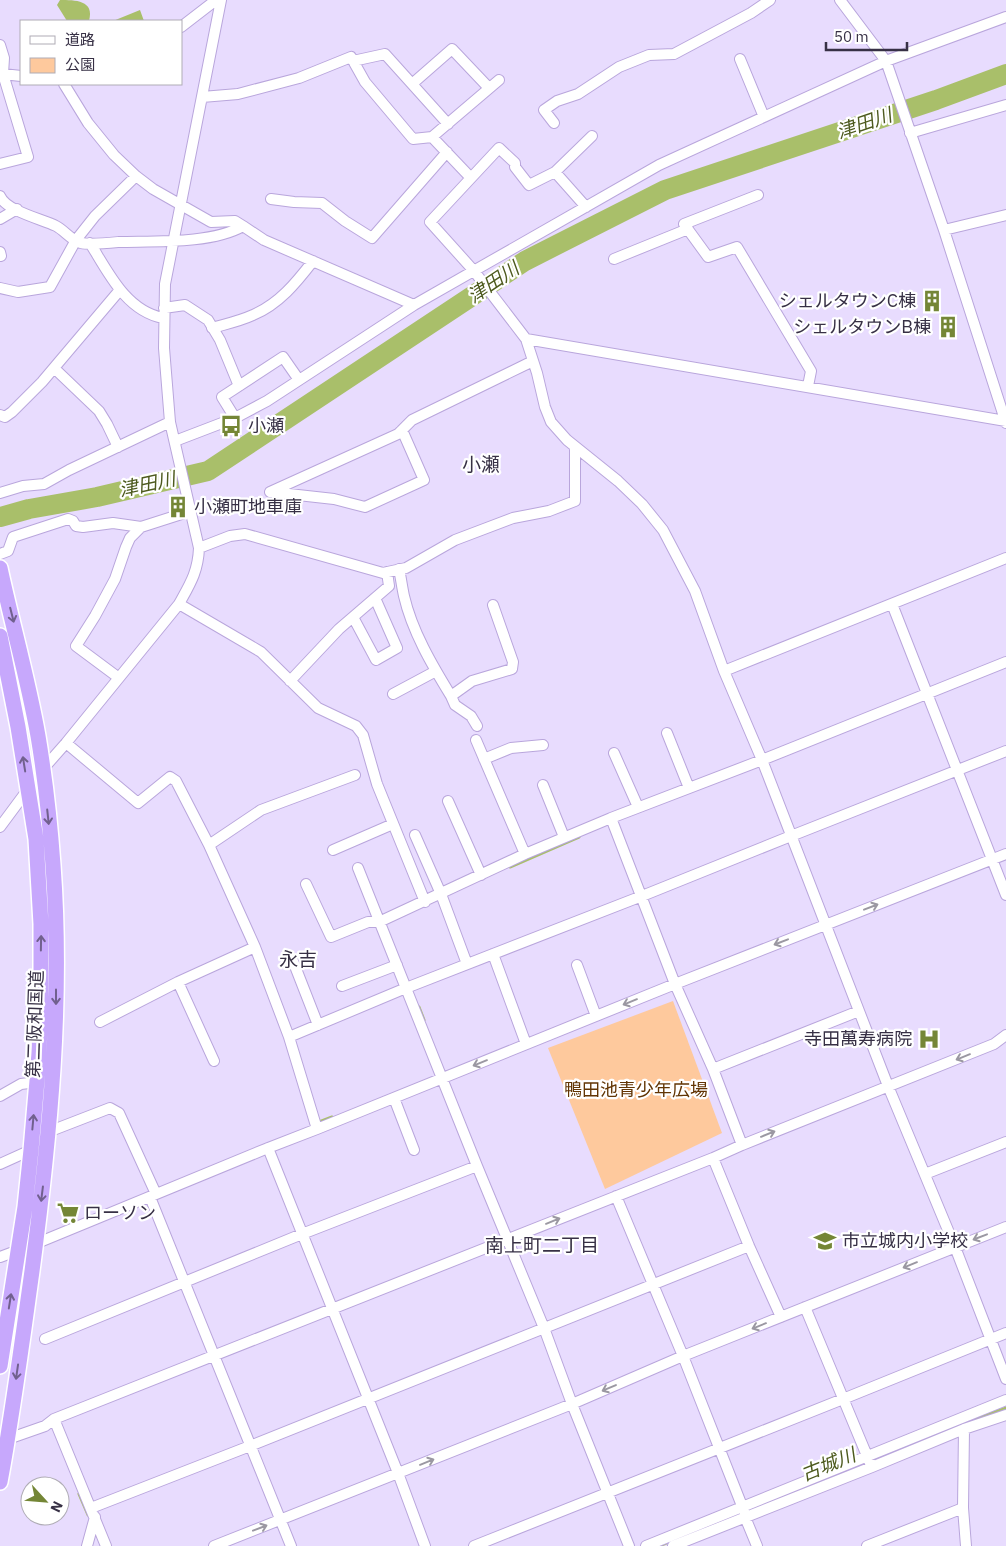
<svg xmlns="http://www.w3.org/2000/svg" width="1006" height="1546" font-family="'IBM Plex Sans','Noto Sans JP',sans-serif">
  <rect width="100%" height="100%" fill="#e8dcfe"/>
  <path fill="#fec99d" d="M673 1001 722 1133 605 1189 548 1048Z"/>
  <path fill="#a9bf6a" d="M60 0C75 0 95 0 89 21H67L57 5Z
    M140 10 144 21H113Z"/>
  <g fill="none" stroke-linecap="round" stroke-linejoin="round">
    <path stroke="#a9bf6a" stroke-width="3" d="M510 867 579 837
      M419 1007 424 1020
      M319 1122 332 1117
      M969 1422 1006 1408
      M79 1494 88 1515
      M659 1546 914 1444"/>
    <path stroke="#a9bf6a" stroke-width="20" d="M0 517 29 509 97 497 208 471 525 261 665 190 936 100 1006 74"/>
    <g stroke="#b9a6dc" stroke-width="12">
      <path id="minor" d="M840 0 886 61 944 230 1006 423
        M181 27 216 0
        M0 45 4 58 3 74 28 157 0 164
        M740 59 764 117
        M353 61 385 54 448 124
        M3 74 21 76
        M64 84 88 123 114 155 136 176 153 189 211 222 235 221 243 226
        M412 84 452 49 489 88
        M202 97 238 94 299 78 351 57 365 82 413 139 432 137 499 80
        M554 123 544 110 557 101 578 94 619 67 649 55 674 54 751 13 770 0
        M910 133 1006 105
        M432 137 471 178 430 222 474 271 526 339 1006 421
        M555 172 586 207
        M471 178 499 148 515 163V167L529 185 555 172 592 136
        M758 195 684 224 708 257 737 247 811 371 808 386
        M0 196C6 211 42 219 56 226 64 230 72 241 81 243 90 245 109 243 119 242 155 241 212 244 243 226L264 240 414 305
        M271 199 294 202 322 203 345 221 372 238 447 152
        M0 219 17 209
        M944 230 1006 215
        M90 243C108 272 126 311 163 318
        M0 252 1 256
        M614 259 688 229
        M0 288 18 292 50 287 76 240 95 216 136 176
        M164 308 185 305 208 320 220 340 239 386
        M212 328C226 324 240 321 253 315 279 304 296 283 313 261
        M526 339 537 373 545 407 551 422 567 440 618 481 642 504 663 530 695 591 724 671 762 760 888 1086 955 1247 1006 1379
        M54 368 99 411 107 424 118 447
        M0 415 5 417 12 412 42 382 119 291
        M235 418 222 397 283 357 299 380
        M175 441 235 418 267 401 414 305 659 165 886 61 1006 17
        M270 492 398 434 412 420 533 361
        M271 492 334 499 365 507 424 480 402 430
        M0 493 23 486 44 484 69 470 170 422
        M199 548 230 536 245 534 383 573 406 568 455 540 513 518 549 511 575 501V447
        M0 554 8 551 13 537 62 521 68 519 73 521 76 526 83 527 113 523 141 527 191 511
        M399 569C401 578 402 587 404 596 412 631 432 665 451 696L472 681 512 669 513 662 493 605
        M179 604 261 652 318 708 356 726 363 735 377 784 425 902
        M892 604 1006 895
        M353 617 376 660 397 648 375 598
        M724 671 1006 558
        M119 678 76 646 95 616 115 579 126 547 130 538 141 527
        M290 681 339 629 389 586 387 572
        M393 694 436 671
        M451 696 455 705 471 716 477 726
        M667 733 689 788
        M476 740 525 854
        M66 743 138 803 170 777 176 781 209 845 255 947 289 1037
        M614 753 638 807
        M484 759 511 748 543 745
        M543 785 564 837
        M448 801 481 875
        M611 818 675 984 713 1069 742 1145
        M0 827 43 769 66 743 179 604C190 584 198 572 199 548L170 422 164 348 165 284 221 0
        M415 835 441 894 467 964
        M209 845 261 810 355 775
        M333 850 393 824
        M358 868 477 1166 544 1328 572 1404 629 1546
        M306 884 331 937 368 922H379L525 854 611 818 762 760 1006 662
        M493 954 526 1044
        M293 961 318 1025
        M577 965 596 1016
        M178 982 214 1061
        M342 986 397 965
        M100 1022 178 982 255 947
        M713 1069 859 1011
        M0 1096 21 1084 37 1082
        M394 1098 414 1150
        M317 1129 289 1037 406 988 642 896 791 836 1006 751
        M44 1136 48 1132 110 1108 119 1113 156 1194
        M268 1148 398 1473 425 1546
        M713 1158 749 1246 781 1317
        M0 1164 31 1150 34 1147
        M925 1174 1006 1142
        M616 1196 683 1356 744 1511
        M150 1197 291 1546
        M35 1244 268 1148 317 1129 675 984 1006 854
        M0 1257 19 1250
        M805 1307 870 1463
        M45 1339 302 1234 477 1166
        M54 1419 106 1546
        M964 1429 963 1508 966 1546
        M5 1440 45 1426 54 1419 713 1158 742 1145 994 1044 1006 1035
        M91 1508 250 1446 749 1246
        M745 1517 757 1546
        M87 1546 95 1517
        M214 1546 572 1404 683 1356 1006 1227
        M474 1546 843 1399 1006 1333
        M646 1546 1006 1400
        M673 1546 872 1467 964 1429 1006 1415
        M867 1546 963 1508"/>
    </g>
    <g stroke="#fff" stroke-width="18">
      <path id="highway" d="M0 568C12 624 28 679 38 736 45 778 50 822 53 865 63 1001 50 1136 32 1271 22 1342 13 1412 0 1482
        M0 636 18 727 36 839 41 924V1010L38 1069 31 1150 25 1207 0 1366"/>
    </g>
    <use href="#minor" stroke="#fff" stroke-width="10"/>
    <use href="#highway" stroke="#c7a8fc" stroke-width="15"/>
  </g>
  <defs><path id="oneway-shaft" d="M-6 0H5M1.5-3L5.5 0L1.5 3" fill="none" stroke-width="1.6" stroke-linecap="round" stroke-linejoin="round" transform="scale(1.25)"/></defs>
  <g stroke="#71608e">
    <use href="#oneway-shaft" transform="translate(12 615) rotate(76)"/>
    <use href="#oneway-shaft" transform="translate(24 764) rotate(-99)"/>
    <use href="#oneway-shaft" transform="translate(48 817) rotate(84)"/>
    <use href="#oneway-shaft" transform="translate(41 943) rotate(-89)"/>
    <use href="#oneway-shaft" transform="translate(56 997) rotate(90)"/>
    <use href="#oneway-shaft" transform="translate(33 1122) rotate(-85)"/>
    <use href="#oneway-shaft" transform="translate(42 1194) rotate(97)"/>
    <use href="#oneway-shaft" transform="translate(10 1301) rotate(-81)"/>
    <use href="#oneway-shaft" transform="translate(17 1372) rotate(98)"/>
  </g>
  <g stroke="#9b98a2">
    <use href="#oneway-shaft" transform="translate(871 907) rotate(-21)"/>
    <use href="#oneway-shaft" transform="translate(781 942) rotate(159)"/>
    <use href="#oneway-shaft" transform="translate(630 1002) rotate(158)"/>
    <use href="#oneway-shaft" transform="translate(963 1057) rotate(158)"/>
    <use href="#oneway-shaft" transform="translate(480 1063) rotate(158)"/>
    <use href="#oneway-shaft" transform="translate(768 1134) rotate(-22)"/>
    <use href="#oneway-shaft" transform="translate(553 1221) rotate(-22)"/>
    <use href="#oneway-shaft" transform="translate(980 1237) rotate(159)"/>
    <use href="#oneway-shaft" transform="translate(910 1265) rotate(158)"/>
    <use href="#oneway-shaft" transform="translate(759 1326) rotate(158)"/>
    <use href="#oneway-shaft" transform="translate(609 1388) rotate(157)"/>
    <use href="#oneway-shaft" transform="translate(427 1462) rotate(-22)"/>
    <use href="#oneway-shaft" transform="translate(260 1528) rotate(-21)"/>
  </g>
  <defs>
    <g id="building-bare" transform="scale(1.725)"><path d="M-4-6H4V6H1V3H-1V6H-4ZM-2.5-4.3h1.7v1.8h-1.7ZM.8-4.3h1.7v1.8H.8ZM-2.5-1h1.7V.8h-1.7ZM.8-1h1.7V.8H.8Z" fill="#748636" stroke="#fff" stroke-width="2.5" paint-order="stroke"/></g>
    <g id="bus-bare" transform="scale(1.725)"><path d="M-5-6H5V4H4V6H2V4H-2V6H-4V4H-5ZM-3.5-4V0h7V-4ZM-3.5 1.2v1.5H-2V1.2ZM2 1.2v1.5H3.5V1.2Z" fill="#748636" stroke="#fff" stroke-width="2.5" paint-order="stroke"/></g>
    <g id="hospital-bare" transform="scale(1.725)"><path d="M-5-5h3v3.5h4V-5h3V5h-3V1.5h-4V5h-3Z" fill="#748636" stroke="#fff" stroke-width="2.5" paint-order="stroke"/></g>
    <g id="supermarket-bare" transform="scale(1.725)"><path d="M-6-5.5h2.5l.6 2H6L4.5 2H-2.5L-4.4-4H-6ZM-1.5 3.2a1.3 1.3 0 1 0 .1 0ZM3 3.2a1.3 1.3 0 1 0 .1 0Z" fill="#748636" stroke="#fff" stroke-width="2.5" paint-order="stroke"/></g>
    <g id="school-bare" transform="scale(1.725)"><path d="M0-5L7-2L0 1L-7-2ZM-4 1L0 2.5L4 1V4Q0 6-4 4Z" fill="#748636" stroke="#fff" stroke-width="2.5" paint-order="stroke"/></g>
  </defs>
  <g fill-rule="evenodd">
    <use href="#building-bare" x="932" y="301"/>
    <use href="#building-bare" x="948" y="327"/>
    <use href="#bus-bare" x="231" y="426"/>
    <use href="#building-bare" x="178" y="507"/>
    <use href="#hospital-bare" x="929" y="1039"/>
    <use href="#supermarket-bare" x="68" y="1213"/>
    <use href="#school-bare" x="825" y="1241"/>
  </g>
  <g text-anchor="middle" stroke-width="4.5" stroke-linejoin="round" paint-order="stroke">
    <g font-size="18" fill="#373045" stroke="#fff" text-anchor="start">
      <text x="916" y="307" text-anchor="end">シェルタウンC棟</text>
      <text x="931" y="333" text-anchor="end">シェルタウンB棟</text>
      <text x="248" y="432">小瀬</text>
      <text x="194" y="513">小瀬町地車庫</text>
      <text x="912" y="1045" text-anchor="end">寺田萬寿病院</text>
      <text x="84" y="1219">ローソン</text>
      <text x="842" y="1247">市立城内小学校</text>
    </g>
    <g font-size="18" fill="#373045" stroke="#fff">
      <text transform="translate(35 1024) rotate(-88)" y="6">第二阪和国道</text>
    </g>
    <g font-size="18" fill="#623504" stroke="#fff">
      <text x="636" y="1096">鴨田池青少年広場</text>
    </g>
    <g font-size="19" font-style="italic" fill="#4d5a1e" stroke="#fff">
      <text transform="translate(864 123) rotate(-19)" y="7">津田川</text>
      <text transform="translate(493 282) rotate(-34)" y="7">津田川</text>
      <text transform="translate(147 484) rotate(-12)" y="7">津田川</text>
      <text transform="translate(828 1464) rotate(-22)" y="7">古城川</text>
    </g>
    <g font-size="19" fill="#373045" stroke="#fff">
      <text x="481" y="471">小瀬</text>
      <text x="298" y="966">永吉</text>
      <text x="542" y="1252">南上町二丁目</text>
    </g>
  </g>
  <rect x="20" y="20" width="162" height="65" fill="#ffffff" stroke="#afacb5"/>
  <rect x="30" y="36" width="25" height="8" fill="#ffffff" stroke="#afacb5"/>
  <text x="65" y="45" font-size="15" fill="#373045">道路</text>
  <rect x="30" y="58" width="25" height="15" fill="#fec99d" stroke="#afacb5"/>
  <text x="65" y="70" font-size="15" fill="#373045">公園</text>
  <g transform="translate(45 1501) rotate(116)"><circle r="24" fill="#ffffff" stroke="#afacb5"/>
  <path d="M0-4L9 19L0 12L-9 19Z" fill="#748636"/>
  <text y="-8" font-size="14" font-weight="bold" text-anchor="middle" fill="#373045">N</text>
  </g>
  <path d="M826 42v8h81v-8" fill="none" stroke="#373045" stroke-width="2.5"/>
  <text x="834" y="42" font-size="15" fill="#373045" stroke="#ffffff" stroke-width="4" paint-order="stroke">50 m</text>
</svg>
